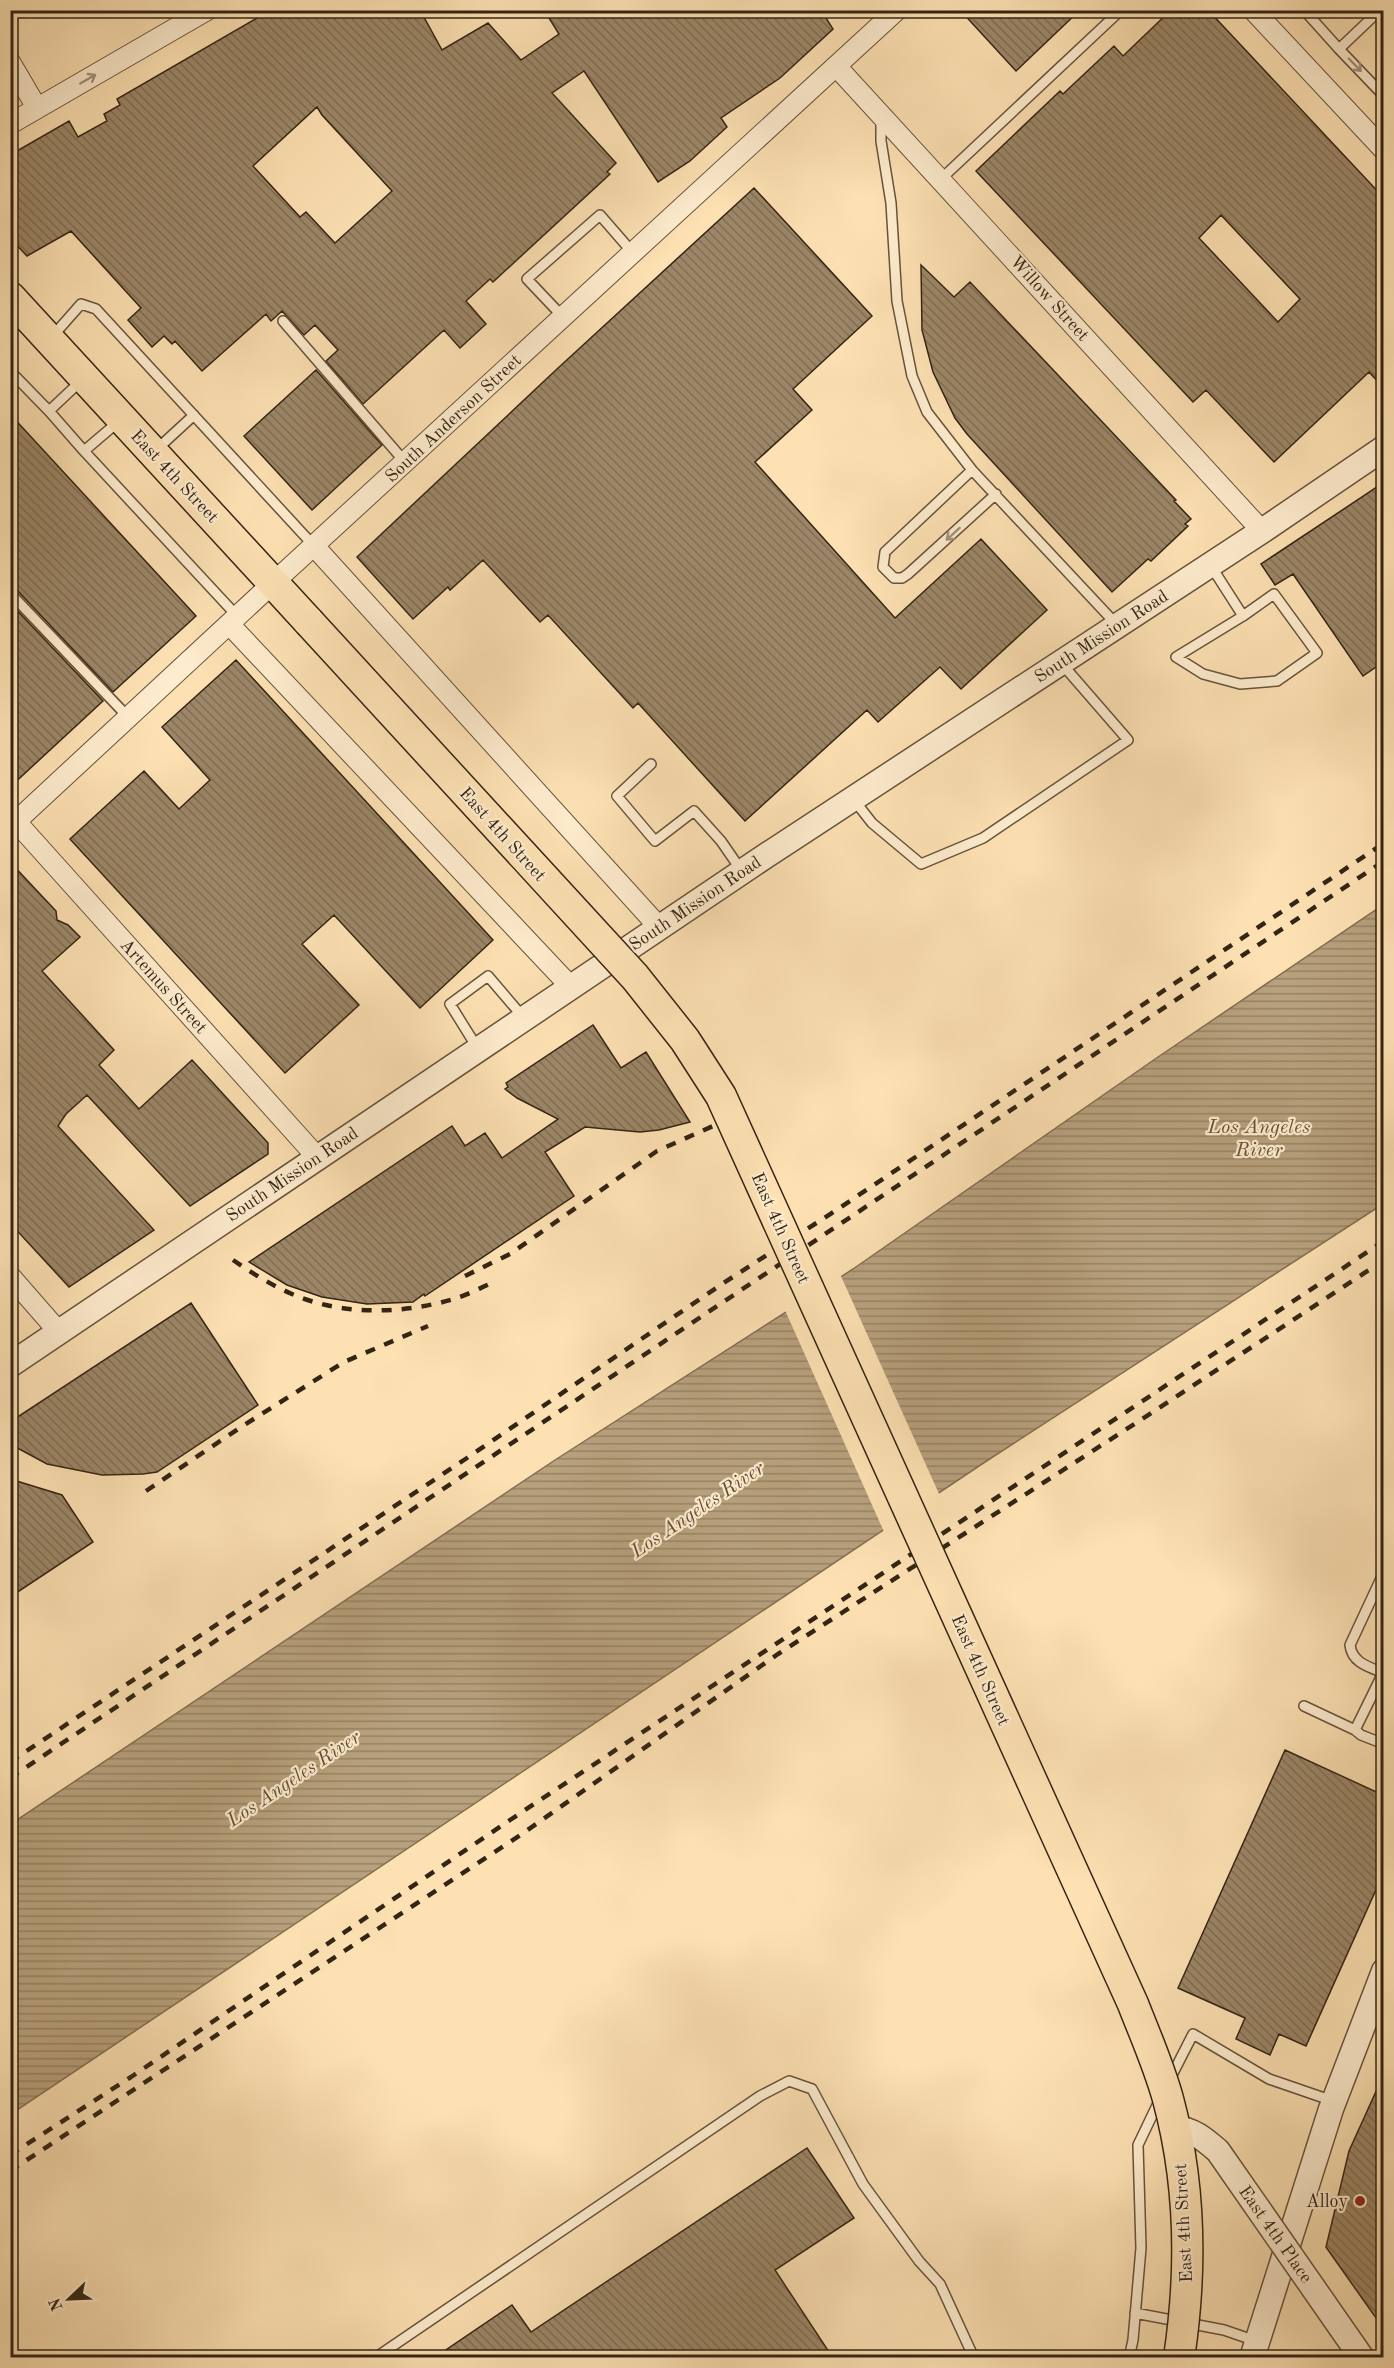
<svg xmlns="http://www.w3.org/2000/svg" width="1394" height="2368" font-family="'Old Standard TT',serif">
  <defs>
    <pattern id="water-rules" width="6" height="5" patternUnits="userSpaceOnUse" patternTransform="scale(1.5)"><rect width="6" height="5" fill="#b8a17d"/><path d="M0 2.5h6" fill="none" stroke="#968365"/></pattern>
    <pattern id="building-back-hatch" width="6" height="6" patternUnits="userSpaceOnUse" patternTransform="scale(1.5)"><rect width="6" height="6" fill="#9c8667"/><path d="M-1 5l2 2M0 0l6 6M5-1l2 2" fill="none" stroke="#806d54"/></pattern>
  </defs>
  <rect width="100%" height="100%" fill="#fde1b3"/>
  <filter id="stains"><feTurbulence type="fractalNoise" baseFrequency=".00333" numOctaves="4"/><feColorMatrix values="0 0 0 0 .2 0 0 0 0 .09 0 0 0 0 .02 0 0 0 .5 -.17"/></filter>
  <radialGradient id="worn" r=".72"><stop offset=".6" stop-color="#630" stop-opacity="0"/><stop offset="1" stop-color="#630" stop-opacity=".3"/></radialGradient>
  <path fill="url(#water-rules)" stroke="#836f53" stroke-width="1.5" d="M1383 905V1204L982 1464 11 2114V1824L555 1460 853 1269 1158 1057Z"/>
  <path fill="#fde1b3" d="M840 1274 940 1496 885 1534 784 1308Z"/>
  <path fill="url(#building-back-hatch)" stroke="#332415" stroke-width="1.5" fill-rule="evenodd" d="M271 10H420L442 50 488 23 521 60 559 34 544 10H821L833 29 780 78 721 118 727 127 690 161 658 182 584 71 552 93 616 163 607 172 610 174 493 282 490 279 466 301 486 324 460 348 444 330 363 404 326 361 338 350 315 325 304 335 282 311 271 321 266 314 202 371 175 341 172 344 164 336 152 347 128 320 141 308 71 231 27 256 10 238V155L69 121 78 137 107 121 104 114 120 105 117 99ZM317 107 322 115 392 191 335 243 306 212 300 217 253 166Z
    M960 10H1080L1016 71Z
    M1171 10H1208L1383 197V387L1369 372 1274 462 1206 390 1193 402 976 171 1060 91 1063 94 1114 46 1123 56ZM1221 215 1300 299 1278 322 1199 238Z
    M754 188 872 316 793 389 812 410 755 462 895 618 981 539 1047 610 961 689 940 667 878 722 867 710 745 821 638 703 633 708 548 615 540 622 483 560 450 590 448 587 413 619 357 557 557 369Z
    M921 265 954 297 970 282 1176 500 1174 501 1191 519 1185 524 1188 526 1151 561 1148 559 1112 592 967 434 955 418 933 372 922 330Z
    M316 370 382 445 312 510 244 436Z
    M10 414 196 616 113 692 15 588 10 586Z
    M1383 483V662L1363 676 1293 574 1275 585 1261 564Z
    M10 603 103 701 10 787Z
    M236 660 493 940 420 1008 334 915 302 944 359 1005 285 1073 70 839 144 771 179 809 210 780 162 727Z
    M10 862 56 911 57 920 68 925 80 937 42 971 114 1050 99 1065 139 1109 192 1060 268 1143V1154L190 1206 87 1095 66 1114 58 1126 154 1230 69 1287 10 1223Z
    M593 1025 621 1068 646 1052 690 1122 659 1130 640 1132 585 1127 545 1152 574 1196 425 1296 424 1294 413 1302 367 1304 322 1297 287 1285 249 1262 452 1126 465 1146 485 1133 502 1158 558 1119 517 1098 505 1089 508 1087 506 1083Z
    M191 1303 258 1405 157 1472 143 1474 102 1475 47 1464 10 1444V1422Z
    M10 1479 62 1495 93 1542 10 1597Z
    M1285 1750 1383 1795V1874L1306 2046 1279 2034 1270 2055 1236 2039 1245 2018 1178 1988Z
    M1383 2076V2328L1326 2247 1349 2151Z
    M807 2148 854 2218 775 2270 833 2358H434L512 2305 531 2332Z"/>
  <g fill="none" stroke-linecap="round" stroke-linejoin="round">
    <g stroke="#66533c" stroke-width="12">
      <path id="service" d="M1304 10 1339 49
        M1380 10 1339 49 1384 96
        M881 118V141L891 203 897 301 912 376 927 412 972 470 1117 625
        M941 179 1121 10
        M563 317 527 279 600 215 633 253
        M283 321 405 462
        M51 338 81 304 96 309 314 546
        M10 371 49 411
        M82 380 49 411 84 451
        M118 422 84 451 238 617
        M156 450 194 415
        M972 470 885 552 883 567 894 578H902L908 574 996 494
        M1211 566 1243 616 1176 657 1203 674 1240 684 1277 681 1317 653 1274 594 1243 616
        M10 593 129 718
        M651 764 617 796 655 841 694 811 721 841 741 870
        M854 800 872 823 921 864 983 838 1128 740 1062 664
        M478 1049 450 1004 488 976 523 1017
        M1384 1572 1350 1645C1352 1663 1369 1667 1384 1673
        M1383 1673 1355 1730 1361 1735 1384 1744
        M1304 1706 1355 1730
        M1169 2081 1193 2034 1269 2079 1333 2101
        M1135 2313 1224 2330 1256 2341
        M375 2358 760 2096 789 2081 812 2089 863 2184 919 2261 940 2284 974 2358
        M1129 2358 1133 2340 1141 2248 1138 2145 1160 2099"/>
    </g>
    <g stroke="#66533c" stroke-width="22">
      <path id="minor" d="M1253 10 1384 150
        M10 62 37 108
        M836 66 1262 531
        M10 124 207 10
        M314 546 659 927
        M229 624 571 987
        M10 815 317 1157
        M10 827 273 583 897 10
        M10 1276 58 1331"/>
    </g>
    <g stroke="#66533c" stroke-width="27">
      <path id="tertiary" d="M10 1365 767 855 1262 531 1384 448
        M1252 2358 1331 2109 1384 1971"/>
    </g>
    <g stroke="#332415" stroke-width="33">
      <path id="primary" d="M10 297 309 622"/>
    </g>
    <use href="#service" stroke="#feecce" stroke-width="9"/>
    <use href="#minor" stroke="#feecce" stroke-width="20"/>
    <use href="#tertiary" stroke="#feecce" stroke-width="24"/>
    <use href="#primary" stroke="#fde1b3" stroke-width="30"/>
    <path stroke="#332415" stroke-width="4.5" stroke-dasharray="10 10" stroke-linecap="butt" d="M233 1260C252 1273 271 1285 292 1294 342 1316 403 1314 454 1299 467 1295 480 1288 492 1283
      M465 1276 510 1254 657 1151 731 1118
      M146 1491 241 1427 344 1362 428 1326
      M10 1762 467 1458 722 1284 835 1211 1384 843
      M10 1778 1384 861
      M10 2155 131 2077 510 1820 1384 1241
      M10 2171 522 1834 778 1654 1153 1412 1384 1260"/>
    <g stroke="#66533c" stroke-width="27" stroke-linecap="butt">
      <path id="tertiary-bridge" d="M1175 2128C1194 2130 1204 2139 1218 2151L1362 2358"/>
    </g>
    <g stroke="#332415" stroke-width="33" stroke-linecap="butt">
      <path id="primary-bridge" d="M309 622 635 977 685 1040 721 1096 1133 2004C1145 2035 1159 2066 1168 2099 1191 2184 1192 2271 1179 2358"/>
    </g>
    <use href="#tertiary-bridge" stroke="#feecce" stroke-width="24"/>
    <use href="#primary-bridge" stroke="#fde1b3" stroke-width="30"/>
  </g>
  <defs><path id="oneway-shaft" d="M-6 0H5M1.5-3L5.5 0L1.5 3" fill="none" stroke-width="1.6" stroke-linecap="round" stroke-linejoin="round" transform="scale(1.5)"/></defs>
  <g stroke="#a3927b">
    <use href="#oneway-shaft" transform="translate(1355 65) rotate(46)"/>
    <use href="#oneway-shaft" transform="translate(88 79) rotate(-30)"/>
    <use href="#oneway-shaft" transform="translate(953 534) rotate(138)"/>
  </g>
  <circle fill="#8f2418" stroke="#feecce" stroke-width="2" cx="1360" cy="2201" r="6"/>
  <g text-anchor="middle" stroke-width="4.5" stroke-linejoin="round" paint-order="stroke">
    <g font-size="18" fill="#332415" stroke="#feecce">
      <text transform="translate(1050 298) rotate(48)" y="6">Willow Street</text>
      <text transform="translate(453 418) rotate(-43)" y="6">South Anderson Street</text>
      <text transform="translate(175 476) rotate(47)" y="6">East 4th Street</text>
      <text transform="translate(1101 636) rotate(-33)" y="6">South Mission Road</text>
      <text transform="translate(503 834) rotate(48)" y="6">East 4th Street</text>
      <text transform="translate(695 903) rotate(-34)" y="6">South Mission Road</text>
      <text transform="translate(164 986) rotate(48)" y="6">Artemus Street</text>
      <text transform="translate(292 1174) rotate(-34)" y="6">South Mission Road</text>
      <text transform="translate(781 1228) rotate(66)" y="6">East 4th Street</text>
      <text transform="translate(981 1670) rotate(66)" y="6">East 4th Street</text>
      <text transform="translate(1183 2223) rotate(-93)" y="6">East 4th Street</text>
      <text transform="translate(1276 2234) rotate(55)" y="6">East 4th Place</text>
    </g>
    <g font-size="18" fill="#332415" stroke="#feecce" text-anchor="end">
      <text x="1348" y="2207">Alloy</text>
    </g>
    <g font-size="20" font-style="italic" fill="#625039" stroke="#feecce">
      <text x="1259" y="1133">Los Angeles<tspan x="1259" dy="23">River</tspan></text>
      <text transform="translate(697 1509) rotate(-34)" y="7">Los Angeles River</text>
      <text transform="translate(293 1778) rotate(-34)" y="7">Los Angeles River</text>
    </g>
  </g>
  <rect width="1394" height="2368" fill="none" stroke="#fde1b3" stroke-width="36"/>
  <rect x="12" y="12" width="1370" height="2344" fill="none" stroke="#332415" stroke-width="3"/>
  <rect x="18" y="18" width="1358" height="2332" fill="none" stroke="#332415" stroke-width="1.5"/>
  <g transform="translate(69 2299) rotate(247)" stroke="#feecce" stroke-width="4.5" paint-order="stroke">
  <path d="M0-4.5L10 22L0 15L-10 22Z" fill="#332415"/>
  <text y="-9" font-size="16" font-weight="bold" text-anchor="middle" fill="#332415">N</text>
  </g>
  <rect width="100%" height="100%" filter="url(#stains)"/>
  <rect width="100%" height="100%" fill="url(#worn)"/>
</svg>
